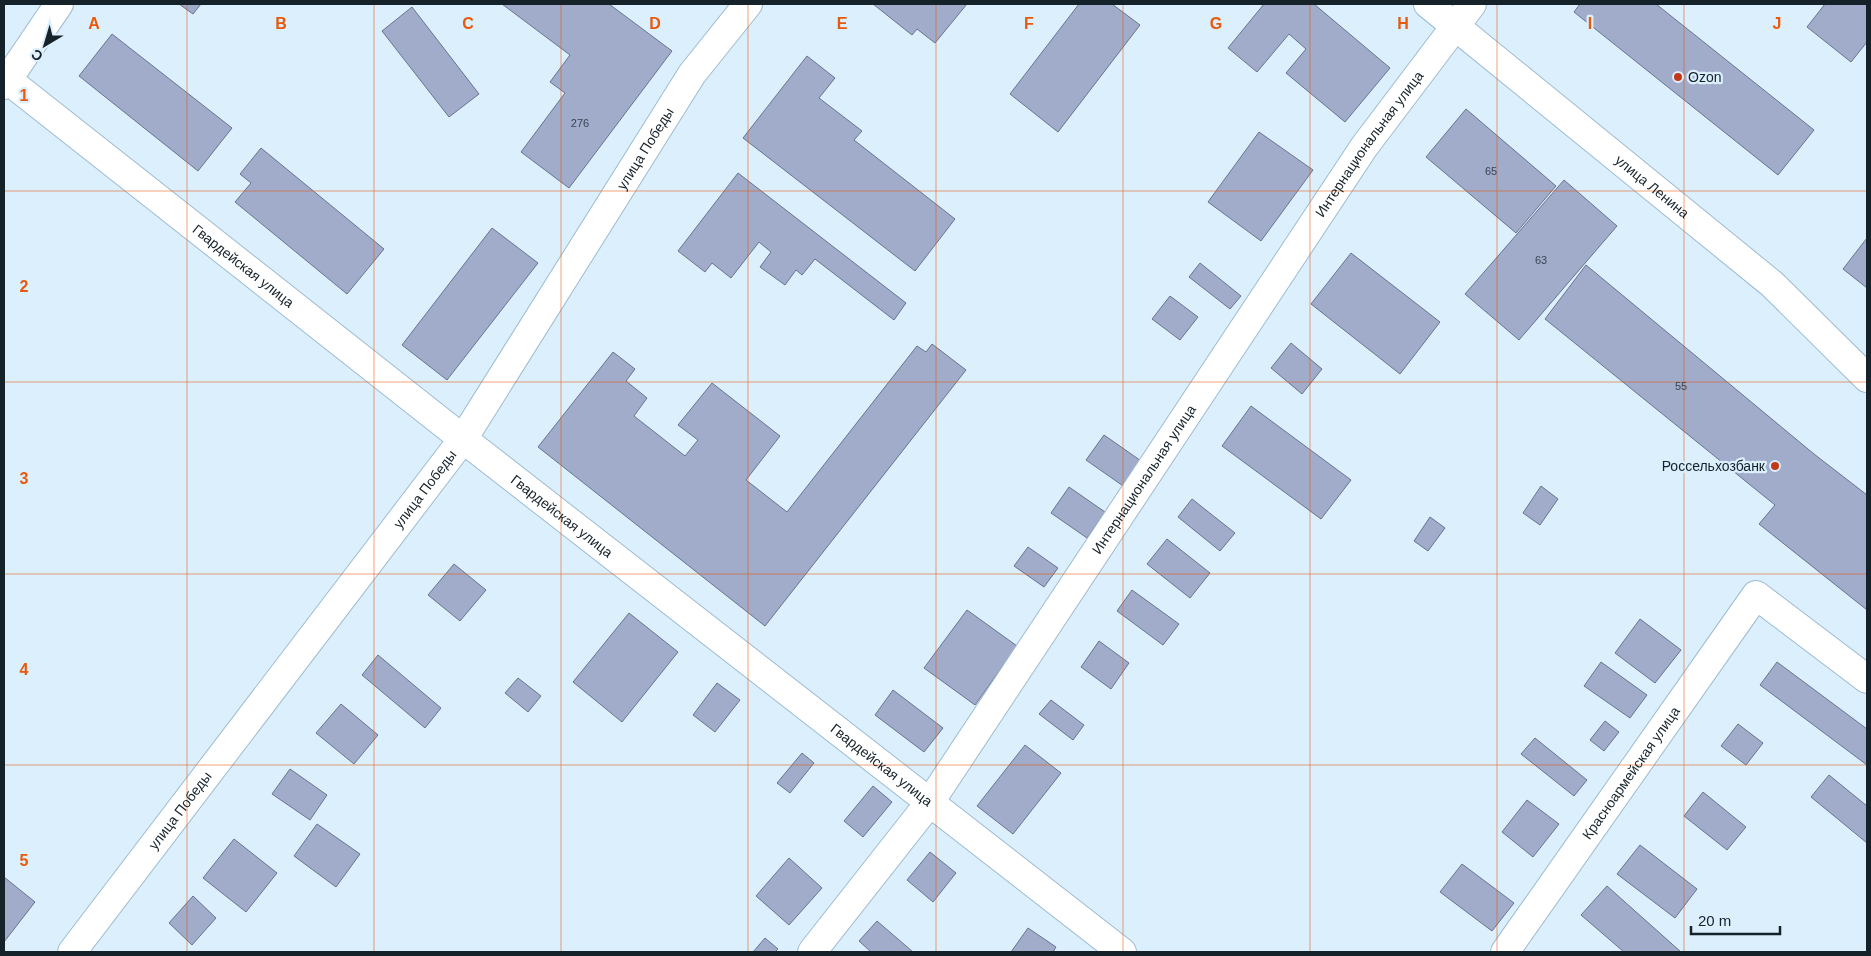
<svg xmlns="http://www.w3.org/2000/svg" width="1871" height="956" font-family="Arial,sans-serif">
  <rect width="100%" height="100%" fill="#dceffd"/>
  <path fill="#a1accb" stroke="#6a7390" d="M179 4H201L193 14Z
    M502 4H609L672 51 569 188 521 152 565 93 550 82 570 55Z
    M873 4H967L935 43 917 29 912 35Z
    M1079 4H1112L1140 25 1058 132 1010 94Z
    M1264 4H1314L1390 68 1345 122 1286 73 1306 49 1289 34 1257 72 1228 48Z
    M1580 4H1656L1814 130 1778 175 1574 12Z
    M1825 4H1867V42L1851 62 1807 27Z
    M412 7 479 94 449 117 382 31Z
    M112 34 232 128 198 171 79 76Z
    M807 56 835 78 819 98 862 131 854 140 955 219 915 271 743 138Z
    M1466 109 1556 186 1516 233 1426 157Z
    M1259 132 1313 170 1261 241 1208 202Z
    M261 148 384 249 347 294 235 202 251 183 240 174Z
    M738 173 906 303 894 320 815 259 802 275 796 270 785 285 760 267 771 252 759 242 731 278 712 263 705 272 678 251Z
    M1564 180 1617 226 1519 340 1465 294Z
    M492 228 538 263 447 380 402 345Z
    M1867 238V288L1843 269Z
    M1351 253 1440 322 1400 374 1311 304Z
    M1200 263 1241 296 1230 309 1189 277Z
    M1586 265 1814 454 1867 495V610L1759 524 1775 505 1545 319Z
    M1170 296 1198 317 1180 340 1152 319Z
    M1291 343 1322 369 1302 394 1271 368Z
    M932 344 966 370 765 626 538 447 613 352 635 369 626 381 647 398 634 416 685 456 698 440 678 425 712 383 780 436 746 480 787 512 917 346 926 352Z
    M1251 406 1351 480 1321 519 1222 446Z
    M1104 435 1144 463 1126 488 1086 460Z
    M1541 486 1558 499 1540 525 1523 513Z
    M1069 487 1105 512 1087 538 1051 513Z
    M1192 499 1235 533 1220 551 1178 517Z
    M1430 517 1445 528 1428 551 1414 541Z
    M1167 539 1210 573 1190 598 1147 564Z
    M1028 547 1058 568 1044 587 1014 566Z
    M454 564 486 590 460 621 428 595Z
    M1132 590 1179 624 1163 645 1117 611Z
    M967 610 1017 646 975 705 924 668Z
    M629 613 678 652 622 722 573 682Z
    M1640 619 1681 650 1655 683 1615 653Z
    M1099 641 1129 663 1111 689 1081 667Z
    M378 655 441 708 425 728 362 675Z
    M1601 662 1647 695 1630 718 1584 686Z
    M1777 662 1867 729V765L1760 685Z
    M518 678 541 696 528 712 505 693Z
    M717 683 740 700 715 732 693 715Z
    M893 690 943 728 924 752 875 715Z
    M1051 700 1084 725 1073 740 1039 714Z
    M341 704 378 735 354 764 316 733Z
    M1605 721 1619 732 1604 751 1590 740Z
    M1738 724 1763 743 1746 765 1721 746Z
    M1535 738 1587 780 1574 796 1521 754Z
    M1025 745 1061 773 1013 834 977 806Z
    M802 753 814 763 790 793 777 783Z
    M290 769 327 795 310 820 272 794Z
    M1829 775 1867 806V843L1811 797Z
    M873 786 892 802 863 837 844 821Z
    M1703 792 1746 827 1727 850 1684 816Z
    M1527 800 1559 824 1533 857 1502 832Z
    M317 824 360 854 336 887 294 856Z
    M234 839 277 873 246 912 203 878Z
    M1640 845 1697 889 1675 918 1617 874Z
    M930 852 956 873 933 902 907 880Z
    M789 858 822 888 789 925 756 896Z
    M1462 864 1514 903 1492 931 1440 892Z
    M4 877 35 902 4 942Z
    M1607 886 1681 952H1624L1581 915Z
    M193 896 216 918 192 945 169 923Z
    M877 921 913 952H871L859 941Z
    M1028 928 1056 947 1053 952H1011Z
    M765 938 778 949 775 952H753Z"/>
  <g fill="none" stroke-linecap="round" stroke-linejoin="round">
    <g stroke="#9dbbd2" stroke-width="30">
      <g id="minor">
        <path id="s1" d="M1428 4 1772 284 1867 378"/>
        <path id="s2" d="M4 77 463 439 1122 952"/>
        <path d="M4 85 59 4"/>
        <path id="s3" d="M72 952 463 439 692 74 748 4"/>
        <path id="s4" d="M812 952 930 802 1364 147 1472 4"/>
        <path id="s5" d="M1505 952 1756 595 1867 679"/>
      </g>
    </g>
    <use href="#minor" stroke="#fff" stroke-width="28"/>
  </g>
  <path fill="none" stroke="#e8590c" stroke-width="1" stroke-opacity="0.55" d="M187 4V952M374 4V952M561 4V952M748 4V952M936 4V952M1123 4V952M1310 4V952M1497 4V952M1684 4V952M4 191H1867M4 382H1867M4 574H1867M4 765H1867"/>
  <g fill="#c33918" stroke="#dceffd" stroke-width="2">
    <circle cx="1678" cy="77" r="5"/>
    <circle cx="1775" cy="466" r="5"/>
  </g>
  <g text-anchor="middle" stroke-width="4.5" stroke-linejoin="round" paint-order="stroke">
    <g font-size="11" fill="#394452">
      <text x="580" y="127">276</text>
      <text x="1491" y="175">65</text>
      <text x="1541" y="264">63</text>
      <text x="1681" y="390">55</text>
    </g>
    <g font-size="14" fill="#16222a" stroke="#dceffd" text-anchor="start">
      <text x="1688" y="82">Ozon</text>
      <text x="1765" y="471" text-anchor="end">Россельхозбанк</text>
    </g>
    <g font-size="14" fill="#16222a" stroke="#dceffd">
      <text dy="5" stroke="none"><textPath href="#s4" startOffset="982">Интернациональная улица</textPath></text>
      <text dy="5" stroke="none"><textPath href="#s3" startOffset="988">улица Победы</textPath></text>
      <text dy="5" stroke="none"><textPath href="#s1" startOffset="289">улица Ленина</textPath></text>
      <text dy="5" stroke="none"><textPath href="#s2" startOffset="305">Гвардейская улица</textPath></text>
      <text dy="5" stroke="none"><textPath href="#s4" startOffset="578">Интернациональная улица</textPath></text>
      <text dy="5" stroke="none"><textPath href="#s3" startOffset="582">улица Победы</textPath></text>
      <text dy="5" stroke="none"><textPath href="#s2" startOffset="710">Гвардейская улица</textPath></text>
      <text dy="5" stroke="none"><textPath href="#s2" startOffset="1115">Гвардейская улица</textPath></text>
      <text dy="5" stroke="none"><textPath href="#s5" startOffset="219">Красноармейская улица</textPath></text>
      <text dy="5" stroke="none"><textPath href="#s3" startOffset="178">улица Победы</textPath></text>
    </g>
  </g>
  <g font-size="16" text-anchor="middle" font-weight="bold" fill="#e8590c" stroke="#dceffd" stroke-width="4.5" stroke-linejoin="round" paint-order="stroke">
    <text x="94" y="29">A</text>
    <text x="281" y="29">B</text>
    <text x="468" y="29">C</text>
    <text x="655" y="29">D</text>
    <text x="842" y="29">E</text>
    <text x="1029" y="29">F</text>
    <text x="1216" y="29">G</text>
    <text x="1403" y="29">H</text>
    <text x="1590" y="29">I</text>
    <text x="1777" y="29">J</text>
    <text x="24" y="101">1</text>
    <text x="24" y="292">2</text>
    <text x="24" y="484">3</text>
    <text x="24" y="675">4</text>
    <text x="24" y="866">5</text>
  </g>
  <rect width="1871" height="956" fill="none" stroke="#16222a" stroke-width="10"/>
  <g transform="translate(45 45) rotate(218)" stroke="#dceffd" stroke-width="4" paint-order="stroke">
  <path d="M0-4L9 19L0 12L-9 19Z" fill="#16222a"/>
  <text y="-8" font-size="14" font-weight="bold" text-anchor="middle" fill="#16222a">С</text>
  </g>
  <path d="M1691 926v8h89v-8" fill="none" stroke="#16222a" stroke-width="2.5"/>
  <text x="1698" y="926" font-size="15" fill="#16222a" stroke="#dceffd" stroke-width="4" paint-order="stroke">20 m</text>
</svg>
